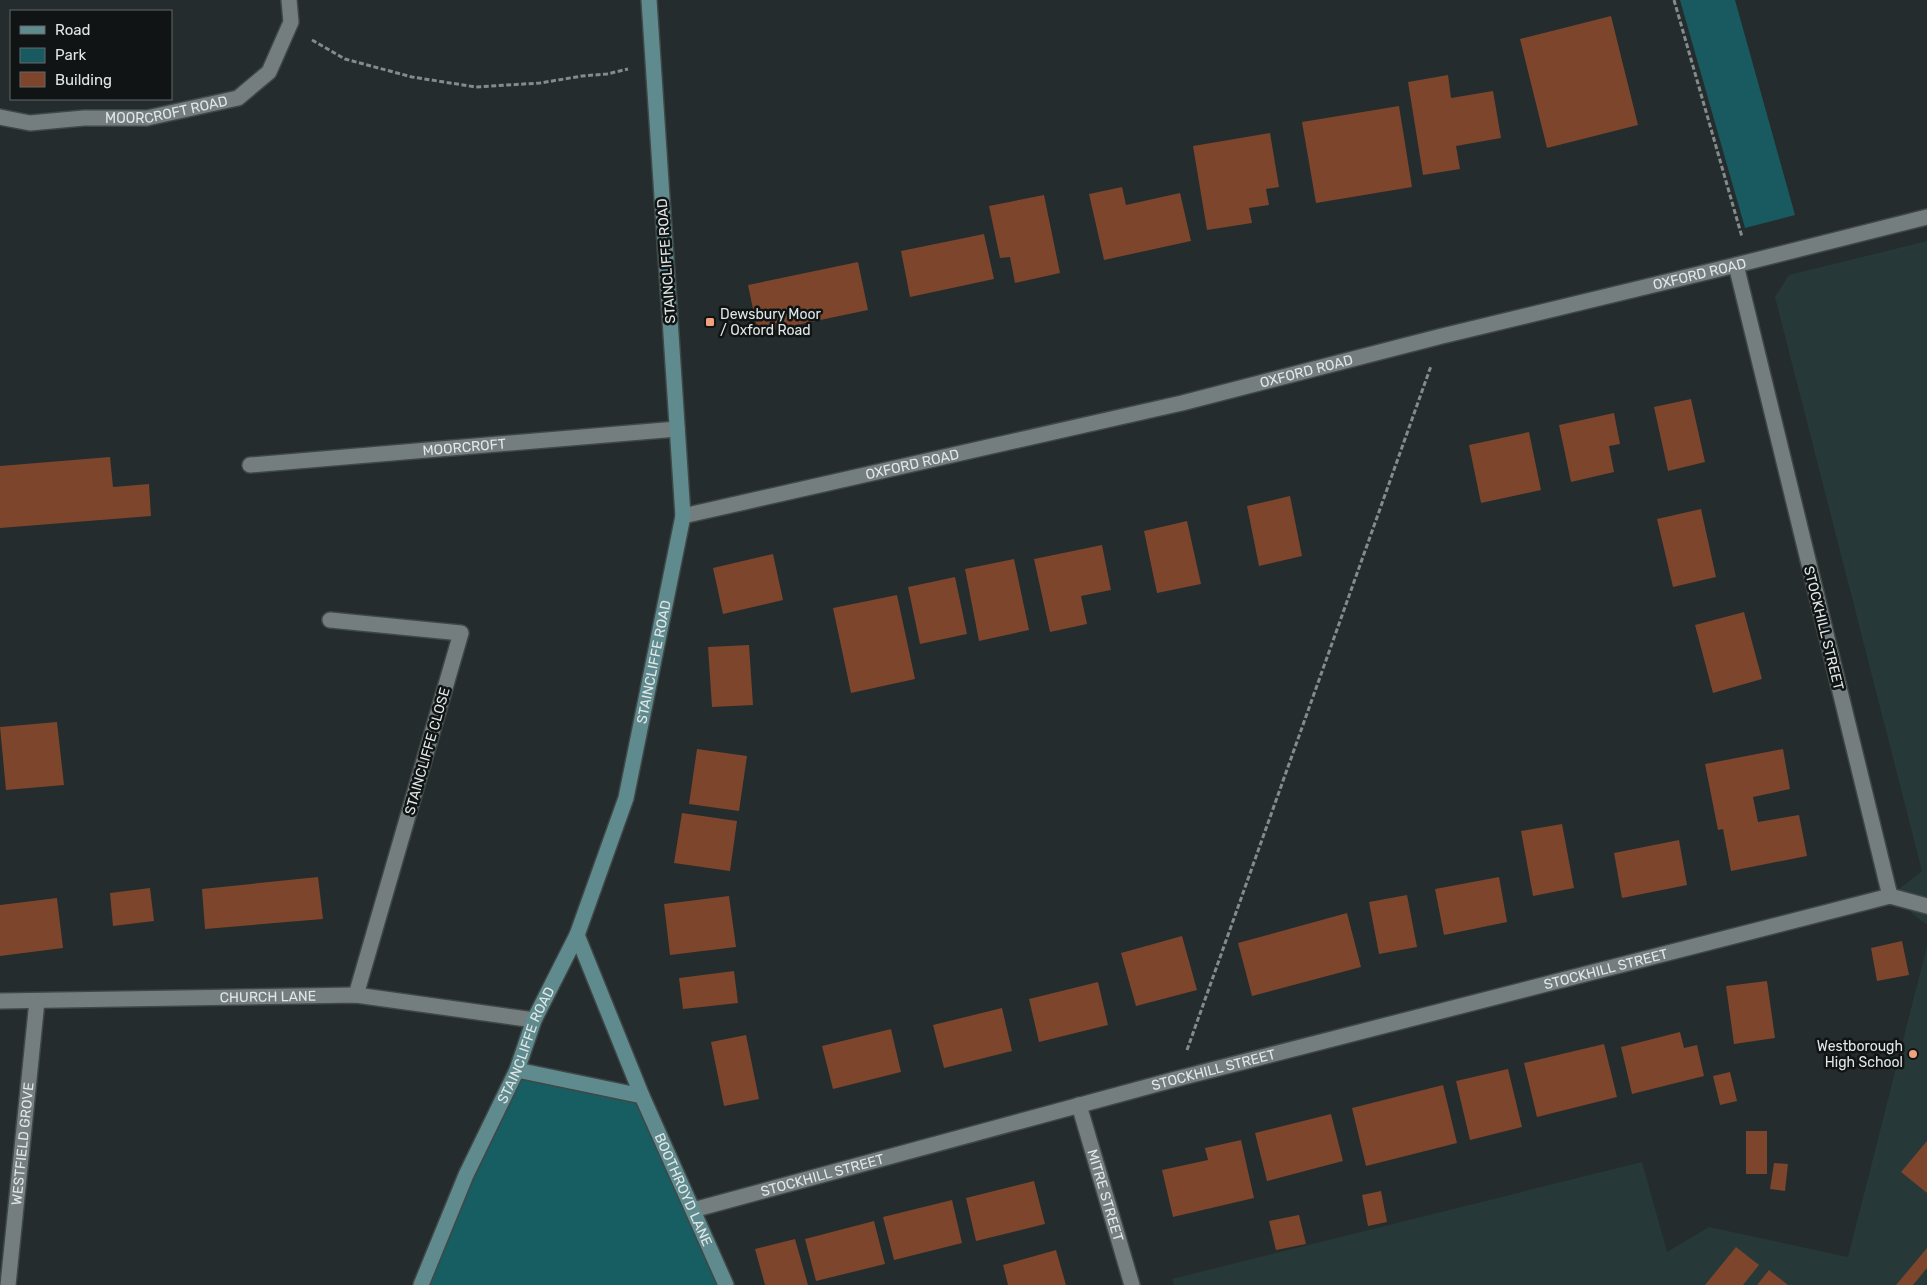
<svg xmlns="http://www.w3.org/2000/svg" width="1927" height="1285" font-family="Rubik,sans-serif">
  <rect width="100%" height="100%" fill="#242c2d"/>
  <path fill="#273839" d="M1927 241V925L1890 896 1922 871 1775 297 1789 275Z
    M1927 946V1285H1174L1172 1279 1642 1162 1667 1252 1709 1227 1848 1257Z"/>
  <path fill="#185a5f" d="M1680 0H1735L1795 215 1745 228Z"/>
  <path fill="#175e63" d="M517 1070 642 1096 726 1285H425Z"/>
  <path fill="#7c452c" d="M1611 16 1638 125 1547 148 1520 39Z
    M1448 75 1451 98 1493 91 1501 138 1456 146 1460 169 1423 175 1408 82Z
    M1399 106 1412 187 1316 203 1302 122Z
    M1270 133 1279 187 1266 189 1269 205 1249 208 1252 223 1207 230 1193 146Z
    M1122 187 1126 205 1180 193 1191 241 1104 260 1089 194Z
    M1044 195 1060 273 1015 283 1010 257 1000 258 989 206Z
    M984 234 994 279 910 297 901 251Z
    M858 262 868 310 758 333 748 285Z
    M1691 399 1705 462 1668 471 1654 407Z
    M1614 413 1620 444 1609 446 1614 472 1571 482 1559 425Z
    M1529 432 1541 490 1481 503 1469 445Z
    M110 457 113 487 149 484 151 516 0 528V466Z
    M1290 496 1302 556 1259 566 1247 506Z
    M1701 509 1716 577 1673 587 1657 519Z
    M1187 521 1201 584 1157 593 1144 531Z
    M1102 545 1111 590 1081 596 1087 624 1050 632 1034 559Z
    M773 554 783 600 723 614 713 568Z
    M1014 559 1029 630 979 641 965 569Z
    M955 577 967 634 920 644 908 587Z
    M897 595 915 679 851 693 833 608Z
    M1744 612 1762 679 1713 693 1695 625Z
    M749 645 753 705 712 707 708 647Z
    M57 722 64 785 6 790 0 727Z
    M697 749 747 756 739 811 689 804Z
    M1783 749 1790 789 1753 797 1758 822 1799 815 1807 856 1731 871 1723 829 1718 830 1705 764Z
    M682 813 737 821 730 871 674 863Z
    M1562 824 1574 888 1533 896 1521 831Z
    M1679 840 1687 885 1622 898 1614 853Z
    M318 877 323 919 205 929 202 889Z
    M1499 877 1507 922 1444 935 1435 889Z
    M150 888 154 921 113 926 110 893Z
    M1407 895 1417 947 1379 954 1369 902Z
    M729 896 736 947 670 955 664 904Z
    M57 898 63 948 0 956V905Z
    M1347 913 1361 967 1252 996 1238 943Z
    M1182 936 1197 990 1136 1006 1121 953Z
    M1902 941 1909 975 1877 981 1871 948Z
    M734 971 738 1003 683 1009 679 978Z
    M1767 981 1775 1038 1734 1044 1726 986Z
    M1098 982 1108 1025 1039 1042 1029 999Z
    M1002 1008 1012 1051 944 1068 933 1025Z
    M891 1029 901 1072 833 1089 822 1046Z
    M1680 1032 1684 1048 1697 1045 1704 1076 1632 1094 1621 1047Z
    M746 1035 759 1099 724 1106 711 1042Z
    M1604 1044 1617 1097 1537 1117 1524 1063Z
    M1508 1069 1522 1127 1470 1140 1456 1081Z
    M1730 1072 1737 1101 1720 1105 1713 1076Z
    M1443 1085 1457 1143 1366 1166 1352 1108Z
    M1331 1114 1343 1161 1267 1181 1255 1133Z
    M1746 1131H1767V1174H1746Z
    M1241 1140 1254 1198 1173 1217 1162 1170 1208 1160 1205 1148Z
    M1927 1141V1193L1901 1172Z
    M1774 1163 1788 1164 1785 1191 1770 1189Z
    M1034 1181 1045 1224 976 1241 966 1198Z
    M1381 1191 1387 1222 1368 1226 1362 1195Z
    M952 1200 962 1243 894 1260 883 1217Z
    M1299 1215 1306 1244 1276 1250 1269 1221Z
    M874 1221 885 1264 816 1281 805 1239Z
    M795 1239 808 1285H765L755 1249Z
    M1736 1247 1759 1265 1743 1285H1705Z
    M1927 1248V1268L1913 1285H1896Z
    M1056 1250 1066 1285H1008L1003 1265Z
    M1769 1270 1788 1285H1757Z"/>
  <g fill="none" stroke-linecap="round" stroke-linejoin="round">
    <g stroke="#404747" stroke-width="18">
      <path id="lane" d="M1890 896 1927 906"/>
    </g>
    <g stroke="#404747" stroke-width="18">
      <g id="street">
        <path id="s1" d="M0 117 30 123 84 118H147L238 98 269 72 291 22 289 0"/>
        <path id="s2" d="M250 465 677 429"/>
        <path id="s3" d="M683 516 1182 403 1442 336 1736 265 1927 217"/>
        <path d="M330 620 461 633 356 995"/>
        <path id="s4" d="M0 1001 356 995 534 1020"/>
        <path id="s5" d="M1079 1105 1132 1285"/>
        <path id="s6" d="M693 1210 1176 1079 1890 896 1736 265"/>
        <path id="s7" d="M8 1285 37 1001"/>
      </g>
    </g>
    <g stroke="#404747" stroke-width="18">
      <g id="secondary">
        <path id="s8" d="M577 935 642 1096 726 1285"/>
        <path d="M517 1070 642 1096"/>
        <path id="s9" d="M421 1285 466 1175 517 1070 534 1020 577 935 626 798 683 516 649 0"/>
      </g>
    </g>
    <path stroke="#848b8b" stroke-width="3" stroke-dasharray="5 2.5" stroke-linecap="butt" d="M1674 0 1742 237
      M312 40 345 59 412 77 476 87 540 83 582 76 607 74 628 69
      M1187 1050 1431 366"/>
    <use href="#lane" stroke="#747e7f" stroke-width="15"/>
    <use href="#street" stroke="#747e7f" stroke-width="15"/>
    <use href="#secondary" stroke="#608b8e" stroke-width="15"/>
  </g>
  <g fill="#f1a17d" stroke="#101414" stroke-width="2">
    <rect x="705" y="317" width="10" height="10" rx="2.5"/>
    <circle cx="1913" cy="1054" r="5"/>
  </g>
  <g text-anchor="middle" stroke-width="5" stroke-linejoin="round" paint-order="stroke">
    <g font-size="14" fill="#e1e7e7" stroke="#101414">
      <text dy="5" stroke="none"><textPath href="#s1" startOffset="168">MOORCROFT ROAD</textPath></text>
      <text transform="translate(666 261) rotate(-94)" y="5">STAINCLIFFE ROAD</text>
      <text dy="5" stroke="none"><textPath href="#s3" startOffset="1045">OXFORD ROAD</textPath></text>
      <text dy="5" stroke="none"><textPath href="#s3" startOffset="640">OXFORD ROAD</textPath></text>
      <text dy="5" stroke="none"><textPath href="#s2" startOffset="215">MOORCROFT</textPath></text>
      <text dy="5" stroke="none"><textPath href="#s3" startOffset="235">OXFORD ROAD</textPath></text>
      <text transform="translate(1824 628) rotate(76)" y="5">STOCKHILL STREET</text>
      <text dy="5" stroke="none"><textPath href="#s9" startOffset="668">STAINCLIFFE ROAD</textPath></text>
      <text transform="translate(427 751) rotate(-74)" y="5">STAINCLIFFE CLOSE</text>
      <text dy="5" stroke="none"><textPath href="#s6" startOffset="944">STOCKHILL STREET</textPath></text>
      <text dy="5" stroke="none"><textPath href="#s4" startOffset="268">CHURCH LANE</textPath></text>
      <text dy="5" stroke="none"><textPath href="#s9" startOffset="262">STAINCLIFFE ROAD</textPath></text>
      <text dy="5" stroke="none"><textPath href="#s6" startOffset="539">STOCKHILL STREET</textPath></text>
      <text dy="5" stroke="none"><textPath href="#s7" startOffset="142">WESTFIELD GROVE</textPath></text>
      <text dy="5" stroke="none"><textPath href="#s6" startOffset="134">STOCKHILL STREET</textPath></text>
      <text dy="5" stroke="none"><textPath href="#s8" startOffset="276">BOOTHROYD LANE</textPath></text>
      <text dy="5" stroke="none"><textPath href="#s5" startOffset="94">MITRE STREET</textPath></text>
    </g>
    <g font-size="14" fill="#e1e7e7" stroke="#101414" text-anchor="start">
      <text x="720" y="319">Dewsbury Moor<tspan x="720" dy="16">/ Oxford Road</tspan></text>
      <text x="1903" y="1051" text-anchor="end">Westborough<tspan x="1903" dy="16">High School</tspan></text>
    </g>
  </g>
  <rect x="10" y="10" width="162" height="90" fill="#101414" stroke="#646868"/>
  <rect x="20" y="26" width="25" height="8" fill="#608b8e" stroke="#646868"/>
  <text x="55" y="35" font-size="15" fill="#e1e7e7">Road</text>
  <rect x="20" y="48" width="25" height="15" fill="#185a5f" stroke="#646868"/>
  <text x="55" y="60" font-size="15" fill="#e1e7e7">Park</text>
  <rect x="20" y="72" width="25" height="15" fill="#7c452c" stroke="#646868"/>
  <text x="55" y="85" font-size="15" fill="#e1e7e7">Building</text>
</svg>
